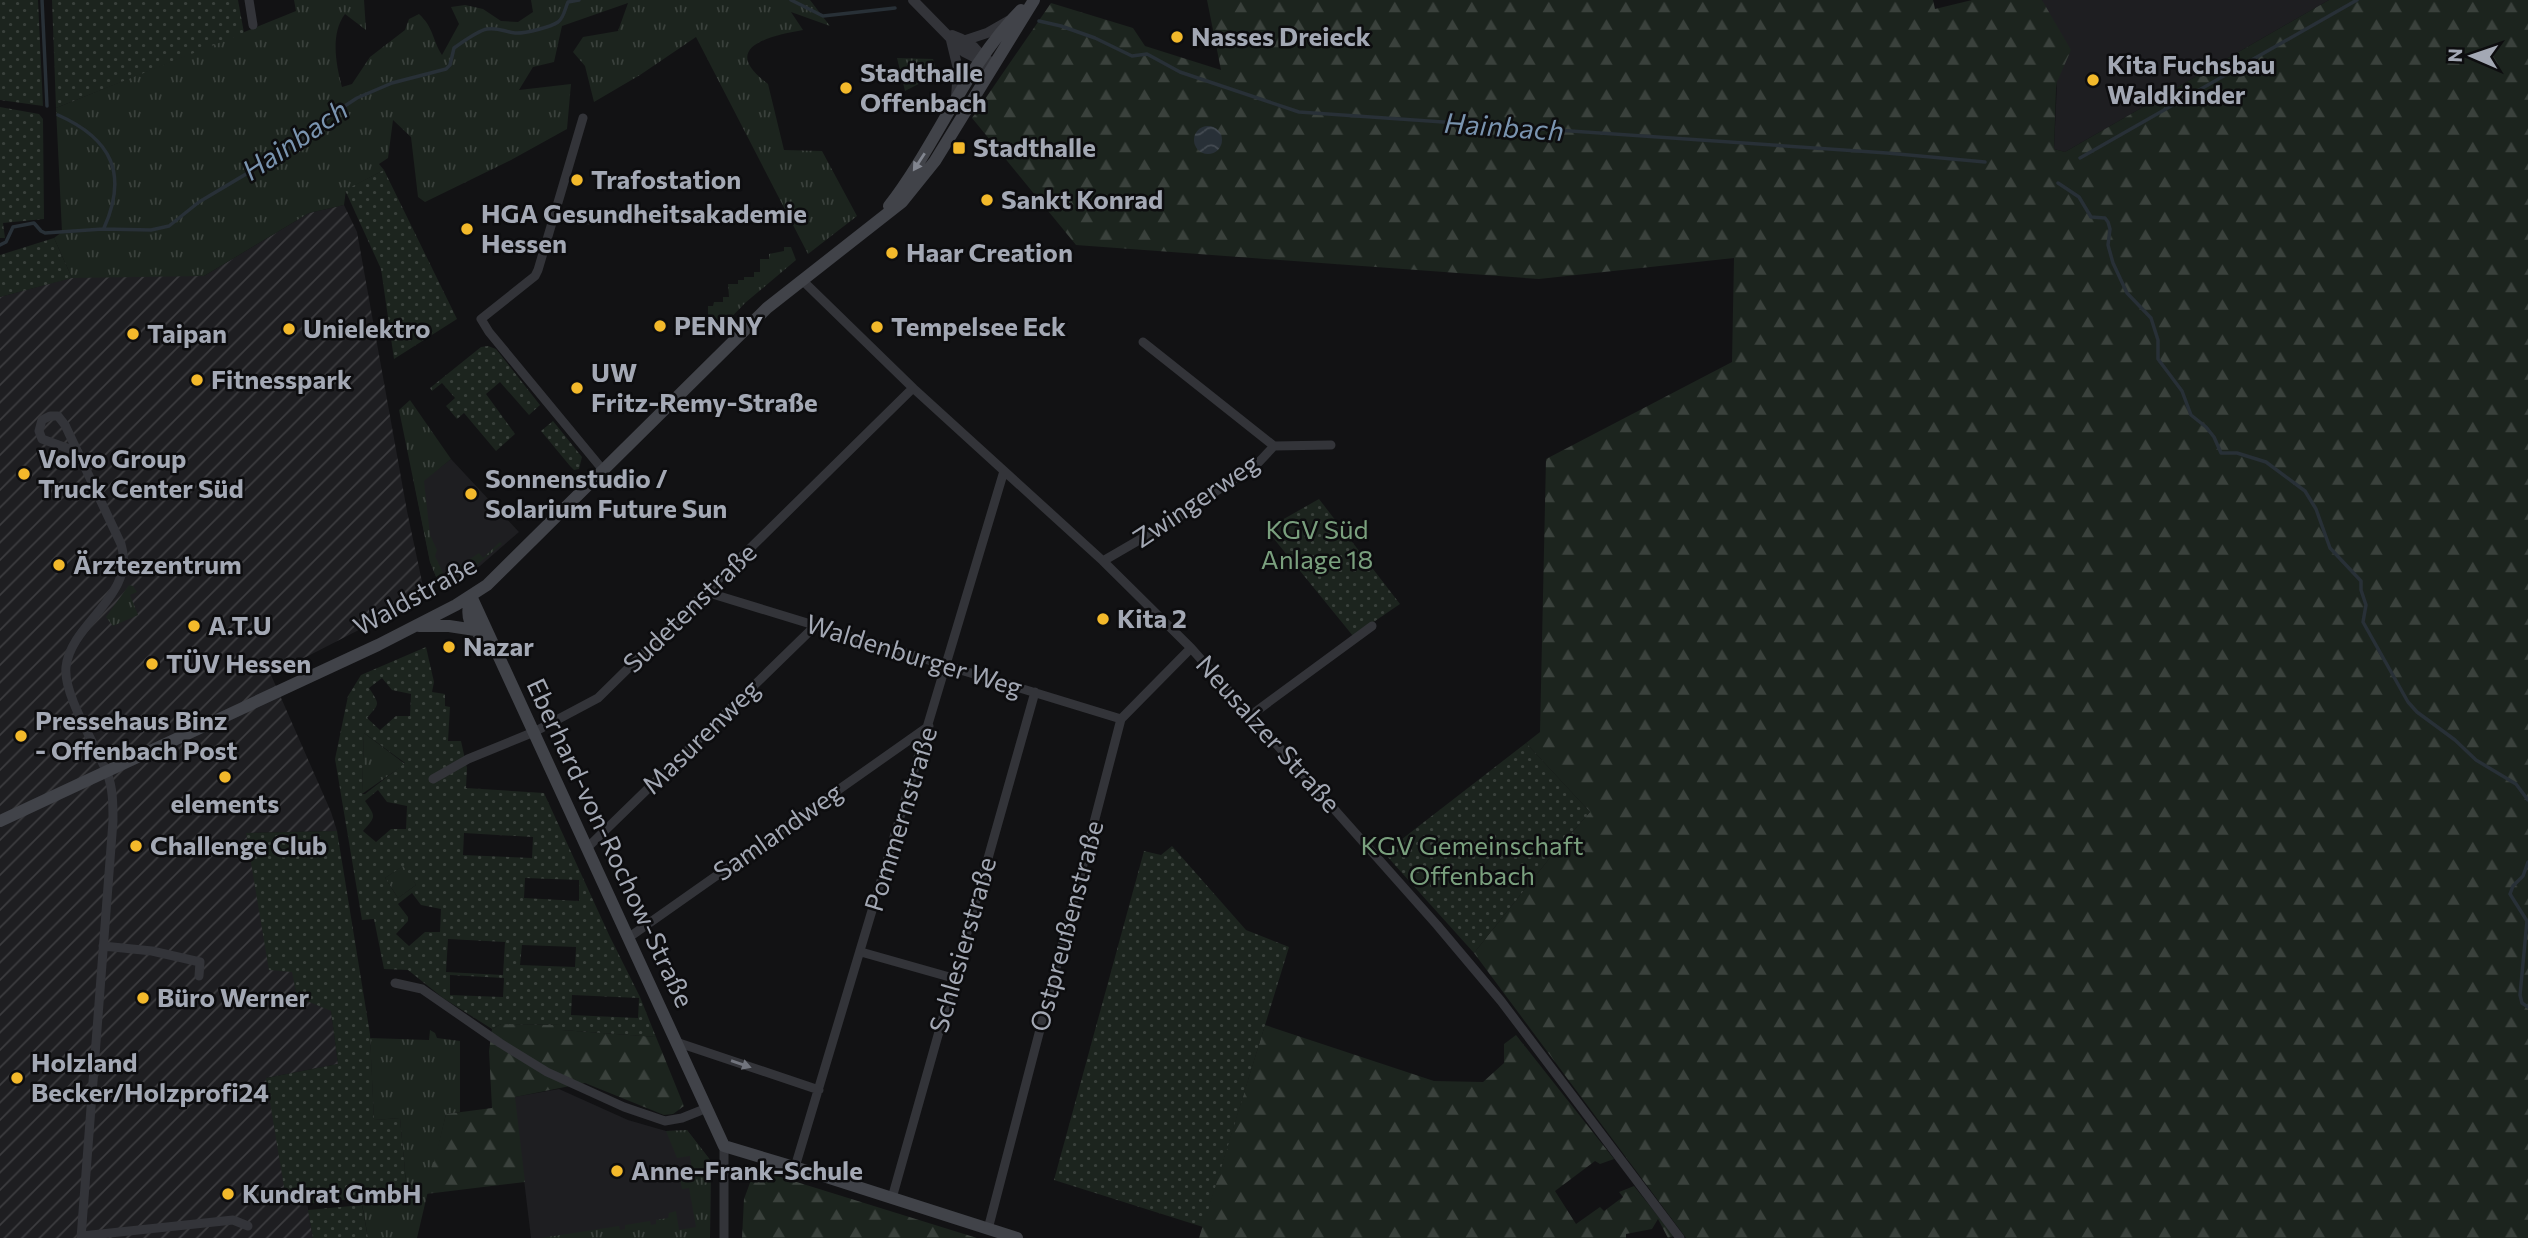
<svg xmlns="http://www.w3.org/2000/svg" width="2528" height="1238" font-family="Commissioner,sans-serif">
  <defs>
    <pattern id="industrial-furrows" width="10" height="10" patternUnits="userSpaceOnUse" patternTransform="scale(1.75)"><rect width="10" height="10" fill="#1e1e21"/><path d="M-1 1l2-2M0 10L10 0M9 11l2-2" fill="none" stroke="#3c3c3f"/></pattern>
    <pattern id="grass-tufts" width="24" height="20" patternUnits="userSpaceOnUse" patternTransform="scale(1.75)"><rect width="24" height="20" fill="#1c241e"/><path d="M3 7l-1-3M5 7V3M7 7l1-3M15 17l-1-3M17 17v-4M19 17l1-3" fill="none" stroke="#3a413c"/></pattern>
    <pattern id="forest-firs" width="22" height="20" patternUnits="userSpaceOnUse" patternTransform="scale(1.75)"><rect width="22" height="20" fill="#1c241e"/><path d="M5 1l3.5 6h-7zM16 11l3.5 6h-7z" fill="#3a413c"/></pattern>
    <pattern id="garden-dots" width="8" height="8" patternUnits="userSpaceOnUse" patternTransform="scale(1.75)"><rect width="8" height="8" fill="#1c241e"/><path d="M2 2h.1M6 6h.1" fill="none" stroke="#3a413c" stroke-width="1.8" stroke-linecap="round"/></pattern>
    <pattern id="water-waves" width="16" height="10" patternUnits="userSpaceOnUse" patternTransform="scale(1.75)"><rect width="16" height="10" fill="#283037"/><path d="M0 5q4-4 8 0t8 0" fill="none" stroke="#444b52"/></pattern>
  </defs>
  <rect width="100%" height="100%" fill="#121214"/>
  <path fill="#1e1e21" d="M2329 0 2065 152 2054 149 2057 82 2042 0Z
    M451 459 519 532 480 566 441 589 430 562 415 487Z
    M559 1089 628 1120 666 1131 687 1130 711 1161 710 1238H531L514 1097Z"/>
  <path fill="url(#industrial-furrows)" d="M344 205 357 232 407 511 425 596 271 675 331 812 337 831 247 833 293 972 297 997 331 1010 338 1064 266 1078 296 1204 307 1203 313 1238H0V297L78 276H204L309 213Z"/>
  <path fill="url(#grass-tufts)" d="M294 0H364L366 30 345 14C330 34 336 65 342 87L352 84 370 57 405 30 409 19 419 14C434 28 432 39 442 55L459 24 451 7 465 5 483 9 501 21 518 22 533 12 531 0H810L830 26 791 12 803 30C770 36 718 47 768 84L784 150 822 151 857 216 808 254 696 37 640 75 594 102 585 66 573 52 583 37 618 31 628 3 562 26 554 62 533 67 519 90 571 84 567 129 511 160 425 202 418 197 411 137 393 120 388 158 379 164 384 170 346 190 344 205 309 213 204 276 72 278 54 238 62 232 56 108 296 11Z
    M897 58 933 59 938 74 905 91Z
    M784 247H791L796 260 745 303 721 328 708 315V306H713L714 302H723V297H729L728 284H738V280H744V277H754V272H760V259H769V254L784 251Z
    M410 400 451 459 424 481 430 535 437 550 435 556 445 577 447 569 450 573V584L441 589 430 562 399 410Z
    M500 542 502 544 461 578 455 569 479 553 483 558Z
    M129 585 133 586 137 592 130 595 138 615 113 626 106 617Z
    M364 733 405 764 362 794Z
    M404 865 416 885 398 898 385 878Z
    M430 1030 435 1033 437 1038 460 1041V1112L446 1114 417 1238H368L361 1198 407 1193 400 1118 374 1120 370 1038 429 1040Z
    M687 1130 711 1161 710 1238H541L619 1226 620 1230 625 1229V1225L650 1221 651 1225 656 1224V1220L668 1218 669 1213 676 1211 679 1230 696 1227 689 1188 682 1189 679 1171 692 1169 690 1156 677 1158 666 1131Z"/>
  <path fill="url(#forest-firs)" d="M1207 0H1933L1935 9 1972 0H2042L2071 50 2057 82 2056 89 2054 149 2065 152 2329 0H2528V1238H1686L1474 953 1553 854 1590 812 1526 743 1540 732 1546 459 1732 362 1734 258 1539 279 1076 245 972 118 1051 3 1133 28 1145 46 1221 70Z
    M501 1024 562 1025V1030L656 1037 684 1106 673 1114 664 1115 585 1083 515 1097 525 1182 426 1194 446 1114 492 1108 489 1051 492 1029Z
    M1265 1025 1434 1081 1483 1082 1504 1063V1044L1516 1035 1614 1159 1600 1164 1595 1161 1555 1191 1576 1224 1600 1207 1604 1211 1623 1197 1619 1192 1634 1186 1674 1236 1668 1238 1658 1219 1652 1229 1626 1234V1238H1199Z
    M755 1169 977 1238H742L744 1199Z"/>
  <path fill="url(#garden-dots)" fill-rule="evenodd" d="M0 0H38L43 106 0 100Z
    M52 0H238L244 33 56 108Z
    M0 107 39 114 43 119 44 219 3 223 5 238H0Z
    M384 170 457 319 394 359 381 269 345 190Z
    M54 238 72 278 0 297V255Z
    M488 346 496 349 540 405 529 415 500 382 486 394 515 434 496 451 464 413 457 419 446 406 455 398 442 383 432 391 430 388 481 347Z
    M553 421 582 457 579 469 574 470 570 466 541 431Z
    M1319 499 1400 604 1353 636 1266 529Z
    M426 647 434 682 432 692 445 694V706L450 707 448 741H461L467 768 466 788 544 793 610 937 640 997 656 1037 562 1030V1025L501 1024 492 1029 443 998 408 970 384 969 374 919 362 920 335 759 348 696 361 675ZM382 678 392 690 411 694 410 716H396L380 730 367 718C380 703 380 705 369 688ZM364 733 405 763 365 794H362ZM378 790 387 802 407 806 406 829H391L376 842 363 831C376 816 376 817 365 801ZM464 833 533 837 532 858 463 855ZM403 866 416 885 398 898 385 878ZM525 878 579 880V901L524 898ZM412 893 421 905 441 909 440 932H425L409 946 396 934 408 921V917L398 904ZM448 939 505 942 503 975 446 972ZM522 945 576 947 575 967 520 965ZM450 975 504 978 503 997 450 995ZM572 995 639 998 638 1018 571 1015Z
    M1526 743 1590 812 1553 854 1474 953 1384 853Z
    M337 831 370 1034 374 1120 400 1118 407 1193 296 1205 285 1193 266 1078 338 1064 331 1011 297 997 292 972 269 970 246 833Z
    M1172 846 1246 930 1289 947 1203 1227 1054 1180 1144 851 1161 855Z
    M362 1205 368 1238H313L308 1210Z"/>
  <path fill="url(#water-waves)" d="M1194 140a14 14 0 1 1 28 0a14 14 0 1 1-28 0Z"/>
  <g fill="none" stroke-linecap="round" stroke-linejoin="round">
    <path stroke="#283037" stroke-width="3.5" d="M42 0 47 106
      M791 0 823 16 895 8
      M1039 21 1061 26 1095 38 1132 56 1147 54 1180 72 1299 112 1887 153 1985 162
      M58 115C112 139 128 174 104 228
      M2080 158 2357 0
      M2058 183 2079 197 2091 217 2105 218 2108 222 2110 229 2108 245 2113 263 2127 293 2151 318 2158 340V359L2182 391 2191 415 2206 427 2214 437 2221 453H2237L2266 462 2305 491 2316 509 2330 548 2361 581V590L2366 605 2363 622 2408 702 2417 712 2455 740 2476 760 2516 784 2528 800
      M0 245 6 242 13 227 34 223 41 231 45 233 103 229 151 230 169 226 199 202 295 145 334 113 357 98 392 83 446 69 450 65 454 48C461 43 480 30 487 29 498 27 505 32 515 33 524 34 551 27 558 22 564 18 565 8 568 2L579 0
      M2528 862 2523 876 2513 886 2510 894 2527 921 2520 995 2522 1003 2528 1007"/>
    <path stroke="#333439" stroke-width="9" d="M249 0 253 25
      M583 118 538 270 535 276 481 319 489 332 603 470
      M554 217 591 220
      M802 280 913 388 1103 561 1191 648 1437 925 1501 1001 1680 1238
      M1143 342 1274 446
      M78 452 42 439 39 431 42 420 50 416H58L65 425 121 544C137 596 71 622 66 667 63 695 96 745 107 773 113 788 113 804 113 821L81 1238
      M1103 561 1177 518 1259 462 1274 446 1331 445
      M706 592 1121 719
      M1251 715 1372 626
      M433 779 468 759 534 732 598 698 913 388
      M587 848 815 626
      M628 938 929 726
      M103 946 152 951 200 962 199 976
      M861 952 953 978
      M395 983 422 989 500 1043 547 1072 624 1107 665 1121 682 1118 707 1108
      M676 1042 819 1090
      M724 1146V1238
      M795 1167 1004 471
      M892 1198 1035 692
      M988 1229 1121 719 1191 648
      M82 1236 233 1220 248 1226"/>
    <path stroke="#333439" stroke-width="10" d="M913 0 964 52 976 58 988 60
      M952 35C975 43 987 55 984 81
      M951 40 958 69 956 97
      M966 40 987 33 1008 21"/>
    <path stroke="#414349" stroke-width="12" d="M889 206C937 144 966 65 1021 10
      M471 596 724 1146 814 1173 1017 1238
      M471 596C463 623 473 628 491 646
      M419 626H449L475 630
      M0 821 378 645 456 605 487 585 767 308 902 202 935 161 1034 0"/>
  </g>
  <defs><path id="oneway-solid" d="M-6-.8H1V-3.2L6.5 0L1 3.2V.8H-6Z" transform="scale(1.75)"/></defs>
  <use fill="#81858f" href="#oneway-solid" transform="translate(919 162) rotate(123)"/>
  <use fill="#71747d" href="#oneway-solid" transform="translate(741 1064) rotate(19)"/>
  <g fill="#f3b92b" stroke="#0d0d0f" stroke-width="2.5">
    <circle cx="1177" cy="37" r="7"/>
    <circle cx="2093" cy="80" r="7"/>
    <circle cx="846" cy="88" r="7"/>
    <rect x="952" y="141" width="14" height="14" rx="3.5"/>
    <circle cx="577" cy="180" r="7"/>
    <circle cx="987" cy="200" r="7"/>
    <circle cx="467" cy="229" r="7"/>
    <circle cx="892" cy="253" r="7"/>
    <circle cx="660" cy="326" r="7"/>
    <circle cx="877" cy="327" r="7"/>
    <circle cx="289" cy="329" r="7"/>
    <circle cx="133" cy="334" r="7"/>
    <circle cx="197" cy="380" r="7"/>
    <circle cx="577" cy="388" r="7"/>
    <circle cx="24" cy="474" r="7"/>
    <circle cx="471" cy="494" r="7"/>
    <circle cx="59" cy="565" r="7"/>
    <circle cx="1103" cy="619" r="7"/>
    <circle cx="194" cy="626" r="7"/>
    <circle cx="449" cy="647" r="7"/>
    <circle cx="152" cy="664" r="7"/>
    <circle cx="21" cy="736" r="7"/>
    <circle cx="225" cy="777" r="7"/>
    <circle cx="136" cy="846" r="7"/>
    <circle cx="143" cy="998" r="7"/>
    <circle cx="17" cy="1078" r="7"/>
    <circle cx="617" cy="1171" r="7"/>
    <circle cx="228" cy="1194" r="7"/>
  </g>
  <g text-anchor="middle" stroke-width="5" stroke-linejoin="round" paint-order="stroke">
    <g font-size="26" font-weight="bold" fill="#a3a8b4" stroke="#0d0d0f" text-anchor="start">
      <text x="1191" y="46">Nasses Dreieck</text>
      <text x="2107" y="74">Kita Fuchsbau<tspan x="2107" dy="30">Waldkinder</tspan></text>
      <text x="860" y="82">Stadthalle<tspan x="860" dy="30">Offenbach</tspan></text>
      <text x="973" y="157">Stadthalle</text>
      <text x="591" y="189">Trafostation</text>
      <text x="1001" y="209">Sankt Konrad</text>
      <text x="481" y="223">HGA Gesundheitsakademie<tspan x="481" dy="30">Hessen</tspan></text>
      <text x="906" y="262">Haar Creation</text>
      <text x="674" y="335">PENNY</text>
      <text x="891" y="336">Tempelsee Eck</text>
      <text x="303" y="338">Unielektro</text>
      <text x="147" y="343">Taipan</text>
      <text x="591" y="382">UW<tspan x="591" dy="30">Fritz-Remy-Straße</tspan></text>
      <text x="211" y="389">Fitnesspark</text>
      <text x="38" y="468">Volvo Group<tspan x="38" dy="30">Truck Center Süd</tspan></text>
      <text x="485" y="488">Sonnenstudio /<tspan x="485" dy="30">Solarium Future Sun</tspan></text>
      <text x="73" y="574">Ärztezentrum</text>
      <text x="1117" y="628">Kita 2</text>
      <text x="208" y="635">A.T.U</text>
      <text x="463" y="656">Nazar</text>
      <text x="166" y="673">TÜV Hessen</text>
      <text x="35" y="730">Pressehaus Binz<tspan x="35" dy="30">- Offenbach Post</tspan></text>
      <text x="225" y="813" text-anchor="middle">elements</text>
      <text x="150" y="855">Challenge Club</text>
      <text x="157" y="1007">Büro Werner</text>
      <text x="31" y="1072">Holzland<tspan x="31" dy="30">Becker/Holzprofi24</tspan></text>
      <text x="631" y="1180">Anne-Frank-Schule</text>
      <text x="242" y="1203">Kundrat GmbH</text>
    </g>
    <g font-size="26" fill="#a3a8b4" stroke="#0d0d0f">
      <text transform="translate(1196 501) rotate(-34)" y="9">Zwingerweg</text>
      <text transform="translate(415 596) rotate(-29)" y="9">Waldstraße</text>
      <text transform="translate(690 608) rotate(-44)" y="9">Sudetenstraße</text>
      <text transform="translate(914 656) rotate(17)" y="9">Waldenburger Weg</text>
      <text transform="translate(1268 734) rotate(48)" y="9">Neusalzer Straße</text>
      <text transform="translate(701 737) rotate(-44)" y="9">Masurenweg</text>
      <text transform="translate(901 819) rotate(-73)" y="9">Pommernstraße</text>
      <text transform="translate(778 832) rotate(-35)" y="9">Samlandweg</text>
      <text transform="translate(610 843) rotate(65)" y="9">Eberhard-von-Rochow-Straße</text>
      <text transform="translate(1067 926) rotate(-75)" y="9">Ostpreußenstraße</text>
      <text transform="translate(963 945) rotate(-74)" y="9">Schlesierstraße</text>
    </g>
    <g font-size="26" fill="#7aa07e" stroke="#0d0d0f">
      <text x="1317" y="539">KGV Süd<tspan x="1317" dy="30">Anlage 18</tspan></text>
      <text x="1472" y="855">KGV Gemeinschaft<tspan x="1472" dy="30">Offenbach</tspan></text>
    </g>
    <g font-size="28" font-style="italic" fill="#7a94b0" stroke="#0d0d0f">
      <text transform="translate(1504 127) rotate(4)" y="10">Hainbach</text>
      <text transform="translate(295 140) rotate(-34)" y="10">Hainbach</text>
    </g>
  </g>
  <g transform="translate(2472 56) rotate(272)" stroke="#0d0d0f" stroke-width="5" paint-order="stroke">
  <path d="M0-5L12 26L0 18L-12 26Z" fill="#a3a8b4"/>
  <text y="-10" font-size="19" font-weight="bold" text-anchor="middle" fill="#a3a8b4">N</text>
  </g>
</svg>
